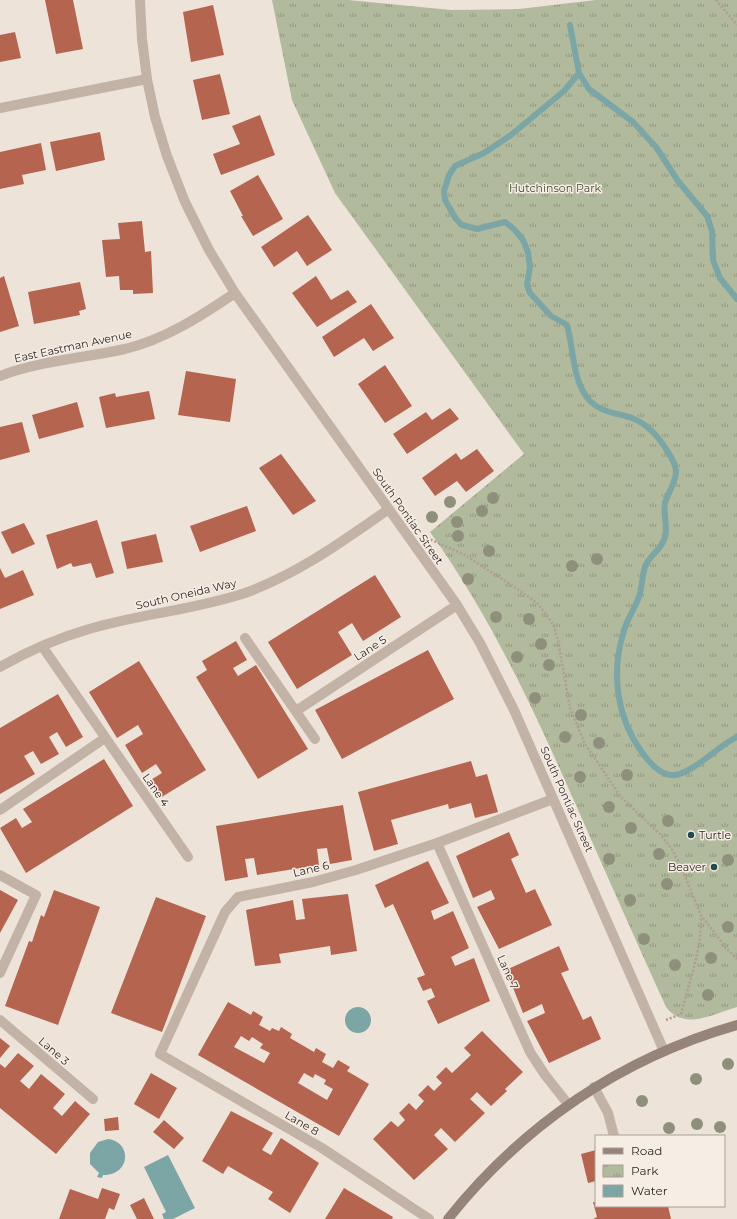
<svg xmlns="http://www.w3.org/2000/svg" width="737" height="1219" font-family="Montserrat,sans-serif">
  <defs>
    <pattern id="park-tufts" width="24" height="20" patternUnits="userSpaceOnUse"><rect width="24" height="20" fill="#b1ba9c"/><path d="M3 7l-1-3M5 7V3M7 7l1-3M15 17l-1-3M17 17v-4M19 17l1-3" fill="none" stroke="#91977f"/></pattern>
  </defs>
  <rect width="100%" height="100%" fill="#ede3d9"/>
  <path fill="url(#park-tufts)" d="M272 0H348L451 10 519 9 596 0H737V1007C713 1014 684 1031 666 1007 635 939 605 871 575 803 533 708 491 617 430 532L524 454 335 193 292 100Z"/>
  <path fill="#7ca6a6" d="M345 1020a13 13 0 1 1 26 0a13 13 0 1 1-26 0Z
    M108 1139C133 1142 130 1176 103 1175L102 1178 97 1177 99 1173 90 1164V1153L98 1142Z
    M168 1155 195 1208 173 1219H164L162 1214 166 1212 144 1167Z"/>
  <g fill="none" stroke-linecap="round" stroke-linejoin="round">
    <path stroke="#7ca6a6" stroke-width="6" d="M570 25 579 73 589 89 633 122 656 147 678 181 707 216 712 231 713 260 720 278 737 299
      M579 73 564 91 511 135 484 153 455 166 449 175 444 191 445 200 456 219 462 225 477 229 505 222 514 229 523 240 528 252 530 267 527 285 530 293 551 316 567 325C574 349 572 382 590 401 602 413 618 413 632 418 647 424 658 436 666 449 670 455 676 464 676 471 676 483 668 492 665 503 663 515 668 526 665 537 662 550 649 555 645 567 642 577 642 587 639 597 634 610 626 621 623 634 611 674 617 717 641 751 648 761 661 777 675 775 693 773 719 745 737 737"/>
  </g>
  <path fill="#b5644f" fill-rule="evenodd" d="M45 0H73L83 49 56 54Z
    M213 5 224 55 191 62 183 12Z
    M15 32 21 58 0 62V35Z
    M220 74 230 114 202 120 193 80Z
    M260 115 275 155 221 175 213 154 240 144 232 126Z
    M100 132 105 160 56 171 50 142Z
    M41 143 46 170 22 175 24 184 0 189V152Z
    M258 175 283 219 253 236 241 216H243L230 191Z
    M308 215 332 250 307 266 297 251 274 267 261 247Z
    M142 221 145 252 151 251 153 293 133 294V290H120L119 276 106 277 102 240 120 239 118 223Z
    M4 276 19 326 0 332V278Z
    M316 276 331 300 348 290 357 302 317 327 292 293Z
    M80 282 86 309 79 311 80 315 34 324 28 292Z
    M371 304 394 338 373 351 364 338 334 357 322 337Z
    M385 365 412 406 385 423 358 384Z
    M186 371 236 379 230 422 178 415Z
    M149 391 155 419 106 428 99 397 115 393 116 397Z
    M77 402 84 427 39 439 32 415Z
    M450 408 459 419 407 454 393 434 426 412 432 420Z
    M22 422 30 452 0 460V427Z
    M477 449 494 471 466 492 457 481 435 496 422 478 456 453 461 460Z
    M281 454 316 501 293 515 259 468Z
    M247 506 256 531 200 552 190 526Z
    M97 520 114 573 96 578 91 563 73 567 71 563 57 569 46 535Z
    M24 523 35 544 12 554 1 532Z
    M156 534 163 562 127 569 121 542Z
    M0 568 5 578 23 570 34 595 0 609Z
    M375 575 401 617 363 641 352 623 338 632 352 655 297 689 268 642Z
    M236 641 247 660 233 668 238 676 256 665 308 749 258 779 196 677 207 670 202 661Z
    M428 650 454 699 342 759 315 710Z
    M139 661 206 770 160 798 149 781 162 773 156 764 142 773 125 745 143 734 138 725 117 738 89 692Z
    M58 694 83 737 66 747 57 732 49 737 59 754 41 764 33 751 24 756 35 774 0 794V728Z
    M104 759 133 806 26 873 0 828 16 818 22 828 32 822 23 809Z
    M471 761 476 777 487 774 498 812 475 818 471 803 449 809 448 804 391 820 398 844 374 851 358 792Z
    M343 805 352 860 330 864 327 848 317 849 319 865 257 875 254 858 245 859 248 877 225 881 216 826Z
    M509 832 519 855 511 859 526 893 535 889 552 925 499 949 477 907 495 899 491 890 473 898 456 856Z
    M428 861 449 903 431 911 434 920 453 911 469 948 451 957 455 966 474 958 490 1001 438 1024 427 1001 435 997 431 988 423 991 417 978 425 975 393 904 385 908 375 885Z
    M0 890 18 900 0 933Z
    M54 890 100 907 58 1025 5 1006 29 941 32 942 41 915 44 917Z
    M348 894 357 951 331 955 330 946 279 954 281 963 255 966 246 910 293 900 296 920 305 919 302 899Z
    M156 897 206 916 162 1032 111 1013Z
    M559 946 569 970 561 973 583 1020 591 1016 601 1039 549 1063 527 1021 545 1013 542 1004 523 1013 506 970Z
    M228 1002 251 1015 253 1011 263 1017 259 1025 270 1031 272 1028 279 1031 281 1027 292 1034 290 1038 314 1052 316 1048 326 1054 322 1062 333 1068 338 1060 350 1067 347 1071 369 1084 339 1136 198 1055ZM241 1036 249 1041 252 1037 263 1044 260 1048 270 1053 264 1063 234 1047ZM304 1073 313 1078 315 1074 326 1080 324 1084 333 1089 327 1100 298 1083Z
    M482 1031 523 1072 505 1089 507 1091 491 1106 477 1092 470 1099 485 1113 455 1142 441 1128 434 1135 448 1149 414 1180 373 1139 391 1121 398 1127 405 1120 399 1113 409 1103 416 1110 424 1101 418 1095 428 1085 434 1091 442 1083 436 1077 446 1067 452 1073 471 1055 464 1048Z
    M0 1038 10 1046 0 1058Z
    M18 1053 34 1066 20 1081 29 1089 41 1074 65 1094 53 1108 62 1116 75 1101 90 1114 56 1154 0 1108V1064L5 1068Z
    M151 1073 177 1088 159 1119 134 1104Z
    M231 1111 273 1133 262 1150 271 1155 281 1138 319 1163 290 1213 268 1199 273 1192 228 1166 223 1174 202 1161Z
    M118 1117 119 1130 105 1131 104 1119Z
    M164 1120 184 1138 174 1149 153 1132Z
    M596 1150V1181L588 1183 581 1154Z
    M102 1188 120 1194 114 1210 109 1208 105 1219H59L70 1189 98 1199Z
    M344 1188 393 1217 392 1219H325Z
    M144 1198 154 1219H137L130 1205Z
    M593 1202H596V1206H668L671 1219H593L597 1217Z"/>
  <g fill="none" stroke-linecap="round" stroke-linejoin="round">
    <path stroke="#af9d92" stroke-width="2.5" stroke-dasharray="2 2" stroke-linecap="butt" d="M716 0 737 25
      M427 538 463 554 519 590 537 603 545 613 553 624 558 640 570 708 585 744 621 797 661 835 673 851 681 867 701 915 726 948 737 959
      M666 1020 681 1014C689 982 702 949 701 916"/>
    <path stroke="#c3b3a7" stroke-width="10" d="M245 638 315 739
      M42 646 188 857
      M296 711 457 605
      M0 810 105 738
      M437 843 530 1052 545 1075 568 1104
      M0 875 36 895 0 973
      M0 1020 93 1099
      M594 1087 608 1113 614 1136
      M429 1219 322 1148 160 1054 225 912 238 897 313 882 356 870 437 843 553 799"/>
    <path stroke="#c3b3a7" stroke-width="10" d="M140 0 142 39 147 79 155 117 167 156 185 202 209 250 235 293 457 605 480 643 514 710 664 1051
      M0 108 147 79
      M0 376C39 361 84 358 125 349 166 339 201 316 235 293
      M0 667C28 651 58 638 89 629 140 614 194 610 245 593 298 574 343 541 389 509"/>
    <path stroke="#968379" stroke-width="10" d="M448 1219C523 1125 621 1058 737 1025"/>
  </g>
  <g fill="#8f907b">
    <circle cx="493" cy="498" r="6"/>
    <circle cx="450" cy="502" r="6"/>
    <circle cx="482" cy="511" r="6"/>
    <circle cx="432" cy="517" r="6"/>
    <circle cx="457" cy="522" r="6"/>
    <circle cx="458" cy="536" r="6"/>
    <circle cx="489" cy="551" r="6"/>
    <circle cx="597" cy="559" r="6"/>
    <circle cx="572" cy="566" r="6"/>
    <circle cx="468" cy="579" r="6"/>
    <circle cx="496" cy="617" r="6"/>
    <circle cx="529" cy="619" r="6"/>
    <circle cx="541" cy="644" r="6"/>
    <circle cx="517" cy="657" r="6"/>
    <circle cx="549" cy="665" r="6"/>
    <circle cx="535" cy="698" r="6"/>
    <circle cx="581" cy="715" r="6"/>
    <circle cx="565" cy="737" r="6"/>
    <circle cx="599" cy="743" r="6"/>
    <circle cx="627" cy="775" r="6"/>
    <circle cx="580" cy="777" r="6"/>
    <circle cx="609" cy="807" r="6"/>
    <circle cx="668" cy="821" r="6"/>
    <circle cx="631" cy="828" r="6"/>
    <circle cx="659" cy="854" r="6"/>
    <circle cx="609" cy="859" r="6"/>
    <circle cx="728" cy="860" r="6"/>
    <circle cx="667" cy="884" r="6"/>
    <circle cx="630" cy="900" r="6"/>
    <circle cx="728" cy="927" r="6"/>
    <circle cx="644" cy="939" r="6"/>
    <circle cx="711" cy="958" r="6"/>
    <circle cx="675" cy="965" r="6"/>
    <circle cx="708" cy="995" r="6"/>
    <circle cx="728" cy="1064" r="6"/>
    <circle cx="696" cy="1079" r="6"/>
    <circle cx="642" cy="1101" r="6"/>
    <circle cx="697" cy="1124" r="6"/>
    <circle cx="720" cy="1127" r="6"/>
    <circle cx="669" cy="1128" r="6"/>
  </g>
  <g fill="#224b4c" stroke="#f6ede5" stroke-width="1.5">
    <circle cx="691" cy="835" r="4"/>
    <circle cx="714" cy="867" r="4"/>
  </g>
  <g text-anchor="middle" stroke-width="3" stroke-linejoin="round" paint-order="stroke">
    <g font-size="11" fill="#424c2e" stroke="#f6ede5">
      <text x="555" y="192">Hutchinson Park</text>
    </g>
    <g font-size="11" fill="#312926" stroke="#f6ede5">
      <text transform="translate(73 346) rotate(-12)" y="4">East Eastman Avenue</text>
      <text transform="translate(408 516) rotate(55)" y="4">South Pontiac Street</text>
      <text transform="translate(186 594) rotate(-13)" y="4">South Oneida Way</text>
      <text transform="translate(370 648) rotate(-33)" y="4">Lane 5</text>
      <text transform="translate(156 790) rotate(55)" y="4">Lane 4</text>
      <text transform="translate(567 799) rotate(66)" y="4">South Pontiac Street</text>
      <text transform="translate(311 869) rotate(-13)" y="4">Lane 6</text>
      <text transform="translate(508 972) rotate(66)" y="4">Lane 7</text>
      <text transform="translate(54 1051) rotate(41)" y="4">Lane 3</text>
      <text transform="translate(302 1123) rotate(30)" y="4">Lane 8</text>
    </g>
    <g font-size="11" fill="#312926" stroke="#f6ede5" text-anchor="start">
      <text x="699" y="839">Turtle</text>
      <text x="706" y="871" text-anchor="end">Beaver</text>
    </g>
  </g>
  <rect x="595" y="1135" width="130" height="72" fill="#f6ede5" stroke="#a79f99"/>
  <rect x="603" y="1148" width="20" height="6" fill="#968379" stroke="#a79f99"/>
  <text x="631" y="1155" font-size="12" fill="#312926">Road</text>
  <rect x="603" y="1165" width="20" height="12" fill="url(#park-tufts)" stroke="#a79f99"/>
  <text x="631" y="1175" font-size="12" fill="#312926">Park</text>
  <rect x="603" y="1185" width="20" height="12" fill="#7ca6a6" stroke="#a79f99"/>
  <text x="631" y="1195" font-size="12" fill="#312926">Water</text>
</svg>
